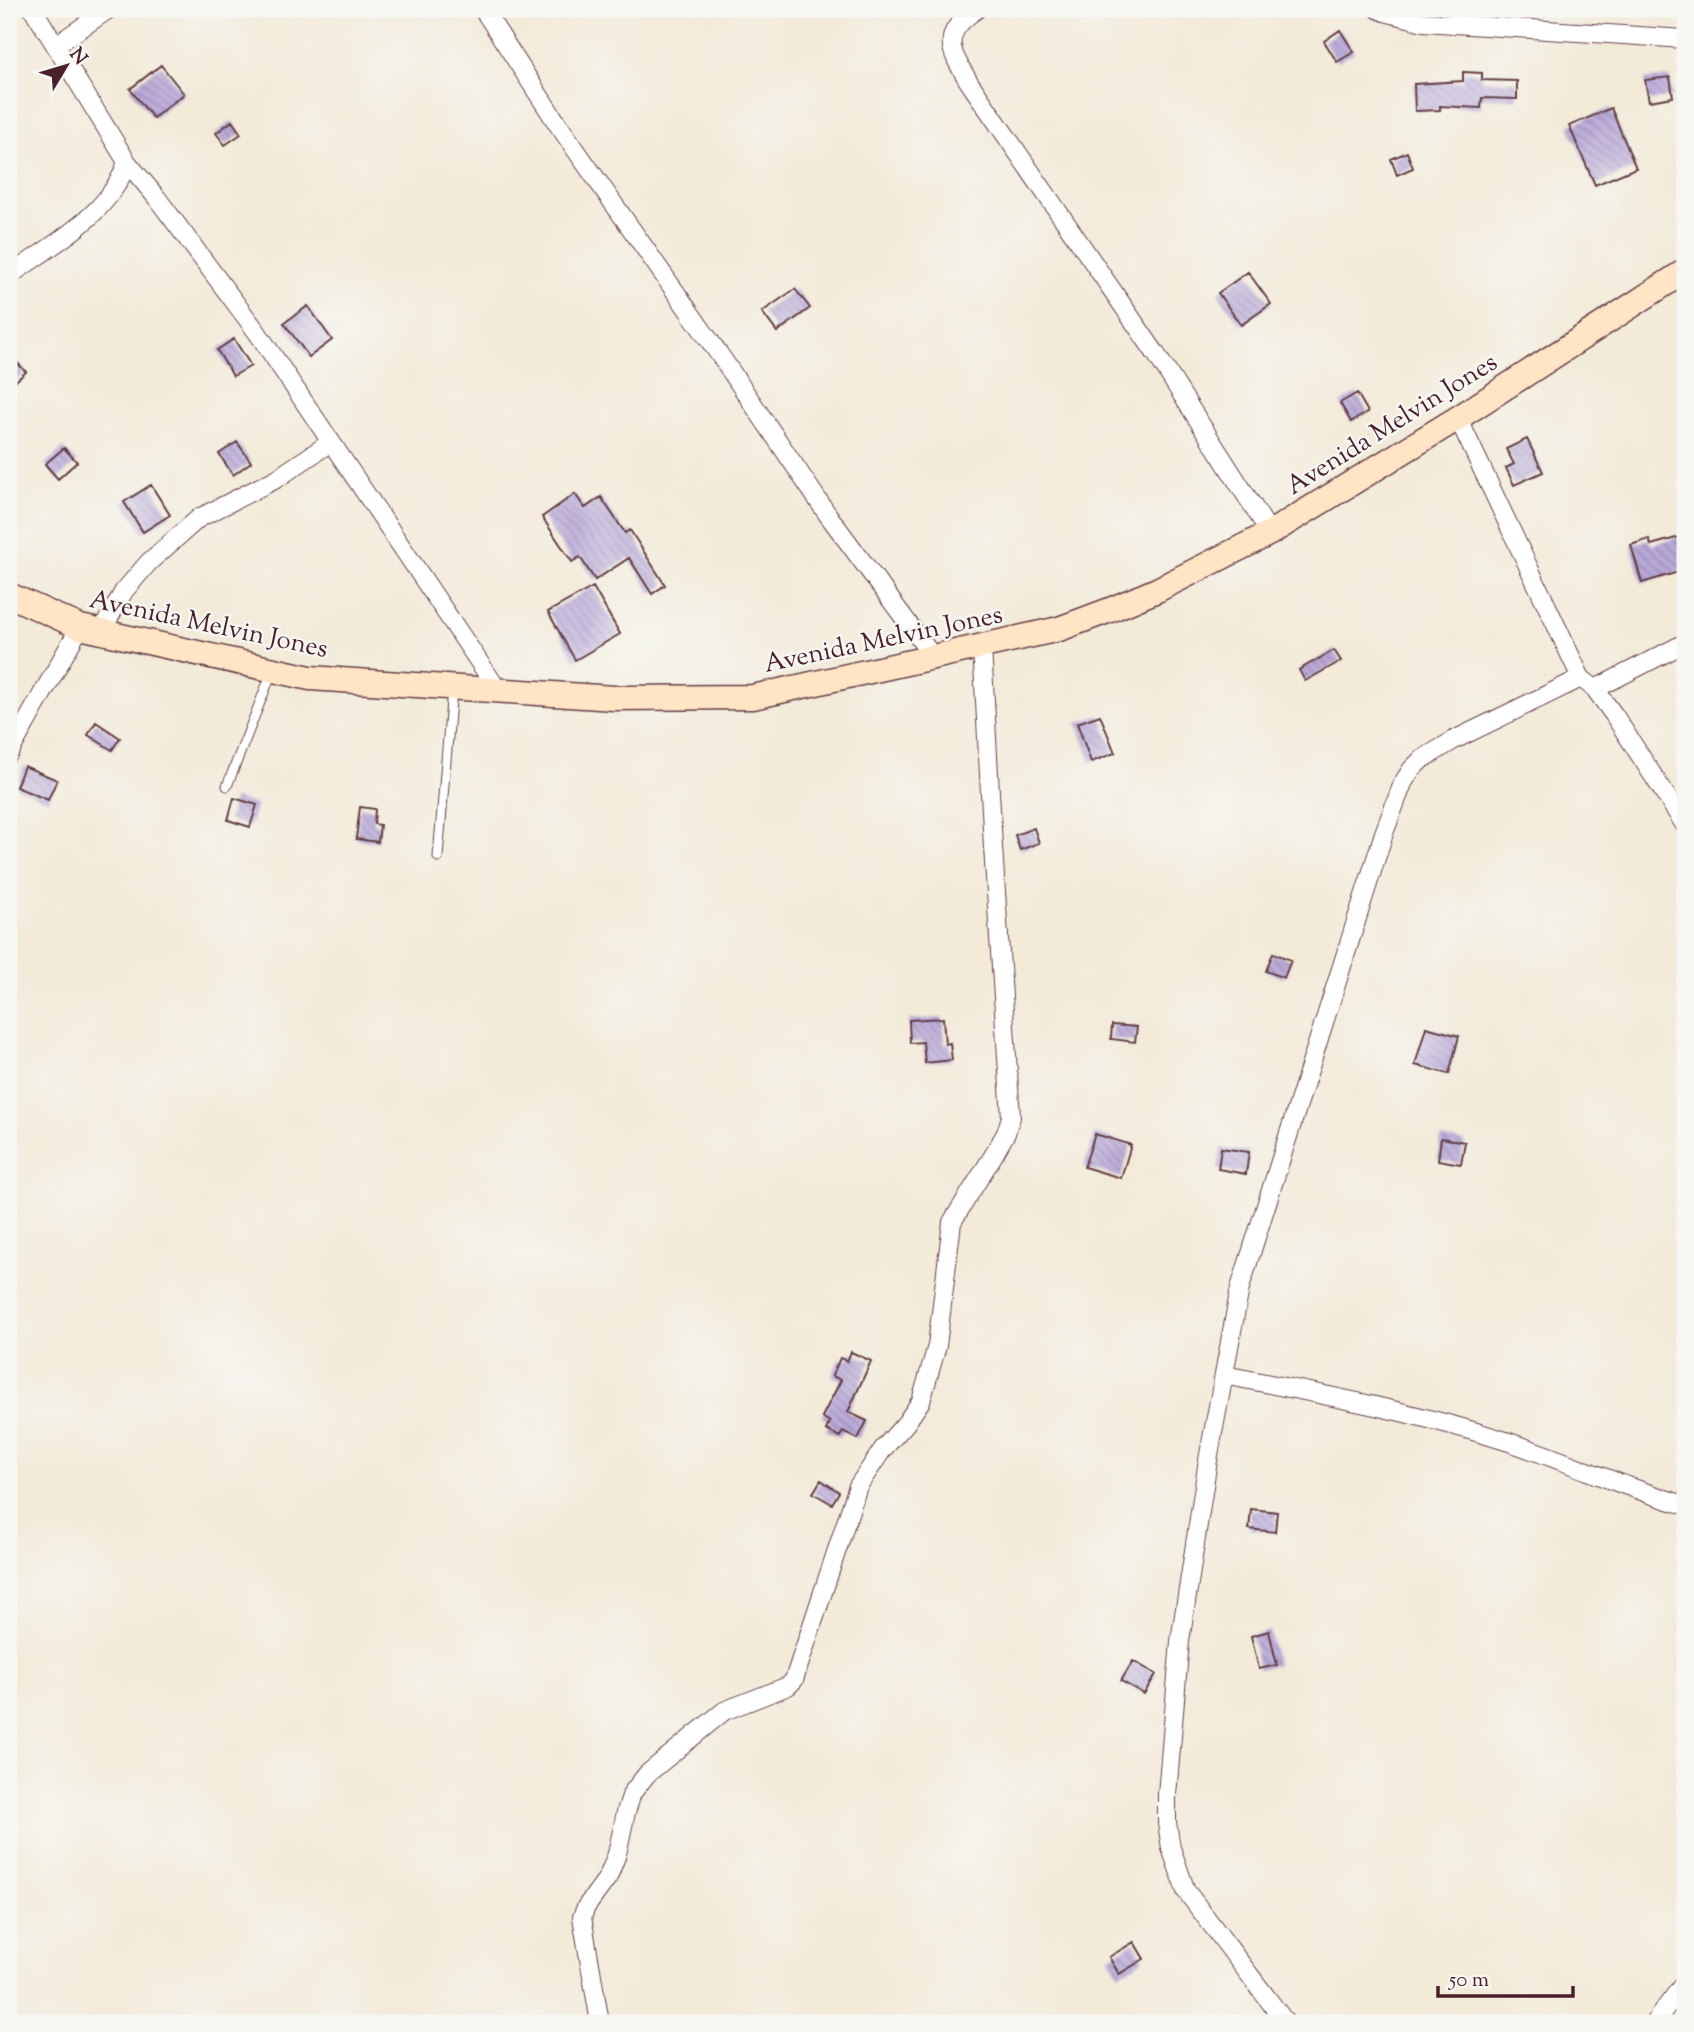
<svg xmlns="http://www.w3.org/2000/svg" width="1694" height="2032" font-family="'Sorts Mill Goudy',serif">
  <defs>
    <pattern id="building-back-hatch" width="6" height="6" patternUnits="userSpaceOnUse" patternTransform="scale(1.75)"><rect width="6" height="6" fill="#b9a9d9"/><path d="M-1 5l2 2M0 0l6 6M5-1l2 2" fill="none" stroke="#9889b0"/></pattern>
  </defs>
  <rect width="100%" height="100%" fill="#f6f6f2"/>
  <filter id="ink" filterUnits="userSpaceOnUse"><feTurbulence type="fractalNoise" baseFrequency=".0143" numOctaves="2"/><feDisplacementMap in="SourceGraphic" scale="14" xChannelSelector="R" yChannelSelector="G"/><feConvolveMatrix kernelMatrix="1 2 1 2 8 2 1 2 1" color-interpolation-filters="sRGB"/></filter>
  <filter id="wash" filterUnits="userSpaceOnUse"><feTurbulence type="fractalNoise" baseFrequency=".00686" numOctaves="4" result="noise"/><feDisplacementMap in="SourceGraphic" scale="28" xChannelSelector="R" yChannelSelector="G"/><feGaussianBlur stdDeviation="1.57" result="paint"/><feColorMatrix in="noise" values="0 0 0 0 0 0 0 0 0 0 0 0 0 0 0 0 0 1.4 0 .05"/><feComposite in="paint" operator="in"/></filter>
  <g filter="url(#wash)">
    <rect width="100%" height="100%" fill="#f3ead8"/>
    <g id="blocks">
      <path fill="url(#building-back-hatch)" d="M1340 30 1354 52 1337 62 1324 41Z
        M161 65 184 94 153 118 130 89Z
        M1463 72 1482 73V80L1517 81V99L1482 98 1481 108 1440 106V110L1415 111 1414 84 1463 81Z
        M1670 77 1673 97 1649 101 1645 80Z
        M1611 108 1636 168 1595 185 1569 126Z
        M232 121 241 134 225 145 216 133Z
        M1407 152 1413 168 1397 175 1391 159Z
        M1248 272 1271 304 1241 325 1218 293Z
        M795 289 810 308 777 332 762 312Z
        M308 306 332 340 309 357 284 323Z
        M234 339 251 366 233 376 217 350Z
        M9 354 26 372 9 387Z
        M1357 393 1368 412 1351 422 1340 403Z
        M1527 439 1543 472 1514 485 1506 468 1514 464 1506 449Z
        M237 442 251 462 233 475 219 454Z
        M64 448 77 462 58 479 45 464Z
        M151 485 170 515 143 532 124 502Z
        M575 494 585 508 601 497 625 533 630 530 665 585 652 594 629 558 595 580 580 557 572 562 542 517Z
        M1683 536 1685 544V570L1642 583 1631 545 1649 539 1651 545Z
        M593 587 620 634 575 660 548 612Z
        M1334 650 1341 661 1305 681 1299 670Z
        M1100 715 1115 753 1091 762 1077 723Z
        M96 722 120 738 112 750 88 735Z
        M24 766 57 780 48 800 16 787Z
        M234 798 257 805 250 827 228 820Z
        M360 807 375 809 374 824 380 825 378 842 356 839Z
        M1034 828 1039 843 1020 850 1015 835Z
        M1273 953 1291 960 1284 978 1266 971Z
        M943 1018 945 1044 950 1043 952 1060 925 1063 923 1042 910 1043 909 1020Z
        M1112 1025 1137 1027 1135 1042 1111 1039Z
        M1426 1027 1459 1036 1449 1074 1415 1065Z
        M1095 1134 1131 1145 1121 1178 1084 1167Z
        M1441 1138 1465 1142 1461 1164 1438 1160Z
        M1221 1148 1249 1152 1246 1174 1218 1169Z
        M851 1352 871 1361 848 1412 867 1421 858 1439 843 1431 840 1437 826 1430 830 1422 822 1417 841 1380 832 1376 840 1358 847 1361Z
        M821 1480 839 1492 832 1504 813 1493Z
        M1251 1509 1277 1512 1275 1532 1249 1529Z
        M1269 1631 1277 1665 1259 1669 1251 1636Z
        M1133 1661 1156 1674 1144 1694 1121 1681Z
        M1134 1942 1144 1959 1119 1974 1109 1957Z"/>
    </g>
  </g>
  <g filter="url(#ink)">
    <use href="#blocks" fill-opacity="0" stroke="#633d45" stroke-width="2"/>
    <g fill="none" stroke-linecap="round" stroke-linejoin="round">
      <g stroke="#633d45" stroke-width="11">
        <path id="lane" d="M227 786 272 672
          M438 857 452 689"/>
      </g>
      <g stroke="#633d45" stroke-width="20">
        <path id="street" d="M483 9 557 123 726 364 828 515 933 657
          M977 9C940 34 949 49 969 82L1156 354 1270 533
          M1378 9 1385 12 1424 22 1685 39
          M56 45 109 9
          M127 162 157 198 257 332 498 690
          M9 276C51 245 110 215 127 162L33 9
          M1458 418 1581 678 1595 689 1614 715 1685 825
          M101 632 124 591 149 562 199 518 276 479 331 442
          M1595 689 1685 643
          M9 753 80 627
          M1224 1375C1320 1394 1416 1412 1509 1442 1569 1462 1625 1488 1685 1505
          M600 2023 582 1917 586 1907 608 1877 617 1854 626 1812 632 1793 647 1774 724 1711 788 1686 794 1680 858 1486 883 1449 906 1423 921 1401 937 1346 952 1222 993 1156 1006 1133 1011 1117 993 847 982 647
          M1286 2023 1186 1891 1171 1848 1167 1823V1795L1180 1641 1208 1460 1240 1288 1384 833 1403 783 1411 770 1421 760 1454 740 1581 678
          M1654 2023 1685 1982"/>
      </g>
      <g stroke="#633d45" stroke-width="27">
        <path id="secondary" d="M9 595 80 627 310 678 614 698 753 697 1059 629 1110 610 1157 590 1270 533 1458 418 1685 271"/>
      </g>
      <use href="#lane" stroke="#fff" stroke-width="9"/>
      <use href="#street" stroke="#fff" stroke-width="18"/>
      <use href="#secondary" stroke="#ffe4c6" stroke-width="24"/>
    </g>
  </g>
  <g text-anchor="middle" stroke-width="5" stroke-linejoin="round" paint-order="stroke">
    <g font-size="26" fill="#4a1f2b" stroke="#f6f6f2">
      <text transform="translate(1391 423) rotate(-32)" y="9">Avenida Melvin Jones</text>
      <text transform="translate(209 623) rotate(12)" y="9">Avenida Melvin Jones</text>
      <text transform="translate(883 638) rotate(-12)" y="9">Avenida Melvin Jones</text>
    </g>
  </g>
  <rect width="1694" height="2032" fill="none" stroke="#f6f6f2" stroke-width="35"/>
  <g transform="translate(66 66) rotate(52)" stroke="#f6f6f2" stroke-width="5" paint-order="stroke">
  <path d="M0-5L12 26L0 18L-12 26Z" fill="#4a1f2b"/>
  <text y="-10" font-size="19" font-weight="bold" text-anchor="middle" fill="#4a1f2b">N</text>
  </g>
  <path d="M1438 1986v10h135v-10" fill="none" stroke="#4a1f2b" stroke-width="3.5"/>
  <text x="1449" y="1986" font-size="21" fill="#4a1f2b" stroke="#f6f6f2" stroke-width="5" paint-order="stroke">50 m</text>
</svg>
